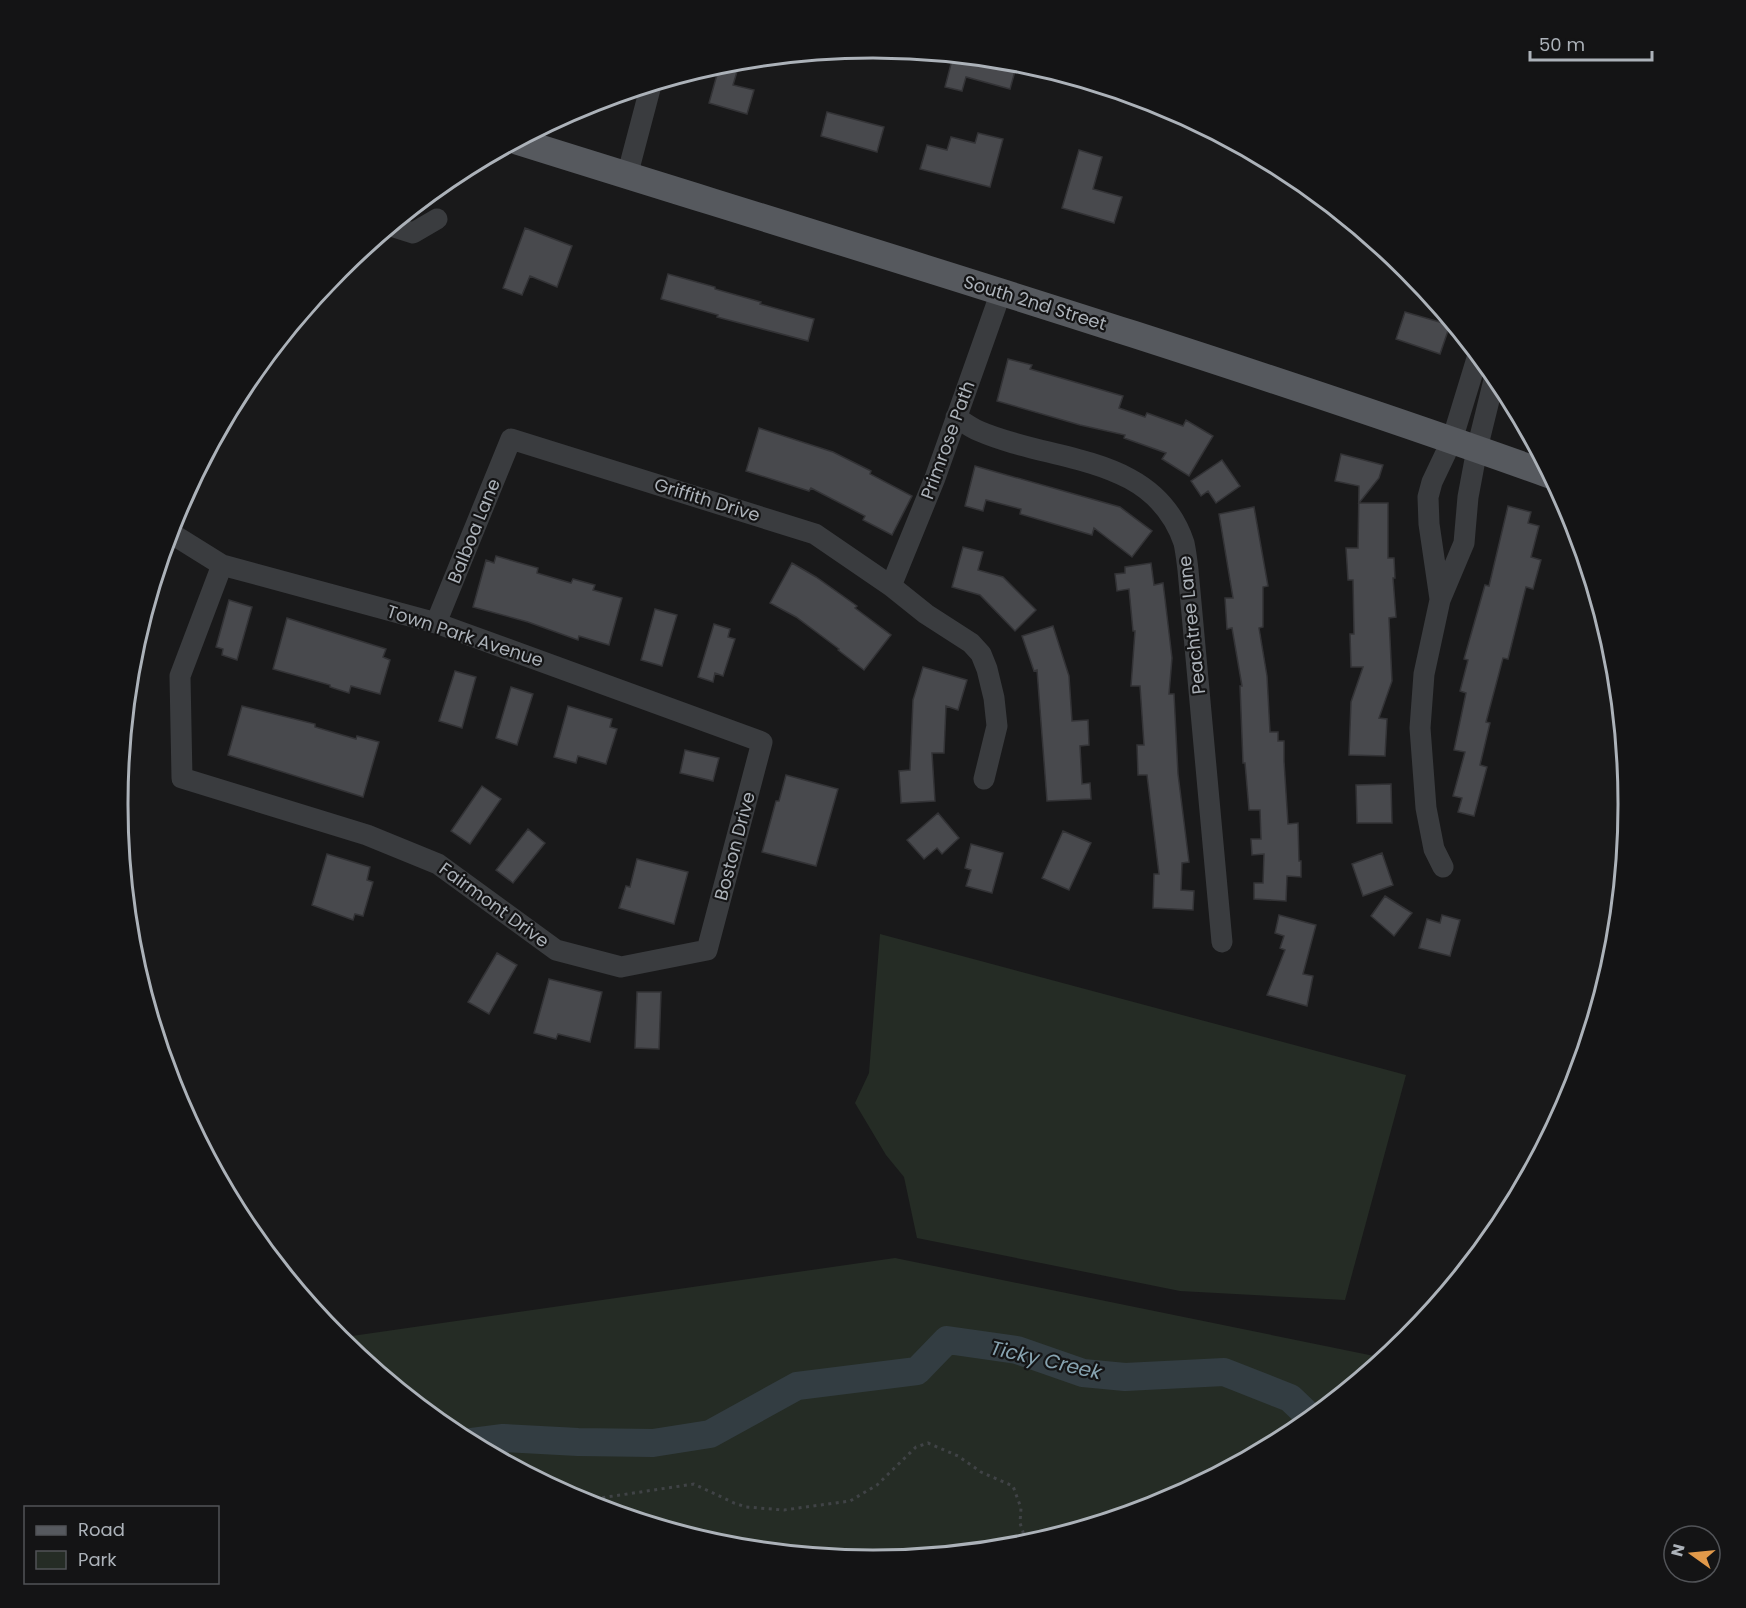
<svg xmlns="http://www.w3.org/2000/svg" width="1746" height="1608" font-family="Poppins,sans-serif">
  <rect width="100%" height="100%" fill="#19191a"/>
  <path fill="#252c25" d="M880 934 1406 1075 1345 1300 1180 1291 917 1238 904 1177 886 1155 855 1103 869 1073Z
    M895 1258 1384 1358 1293 1433 1162 1503 1020 1546 873 1560 725 1545 583 1502 453 1432 338 1338Z"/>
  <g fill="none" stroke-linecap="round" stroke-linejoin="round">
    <path stroke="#333d42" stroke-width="28" d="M472 1442 503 1438 578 1442 653 1443 710 1434 797 1386 917 1371 947 1340 1017 1350 1083 1373 1125 1377 1224 1372 1290 1398 1311 1418"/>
  </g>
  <path fill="#48494d" stroke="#333336" stroke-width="1.5" d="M953 56 1006 61 1017 64 1010 89 966 77 962 91 945 87Z
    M730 62 739 65 733 85 754 90 747 114 709 103 720 64Z
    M827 112 884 127 877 152 821 136Z
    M978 133 1003 139 990 187 920 169 927 145 947 150 951 137 975 143Z
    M1079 150 1102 157 1093 189 1122 197 1114 223 1062 208Z
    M525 228 572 246 557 287 530 276 522 295 503 288Z
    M668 274 715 287V289L761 302 760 304 814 319 808 341 717 317 718 315 661 299Z
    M1405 312 1450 325 1440 354 1396 339Z
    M1008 359 1032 365 1030 369 1123 396 1119 408 1145 417 1147 413 1183 426 1186 420 1213 436 1189 476 1162 459 1166 453 1124 438 1125 435 1080 425 997 401Z
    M759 428 833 452 871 471 870 474 912 496 892 535 863 520 865 516 811 488 809 491 746 471Z
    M1341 454 1383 465 1379 478 1359 503H1388V558H1394L1395 578H1393L1396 617 1389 618 1392 681 1379 718 1387 719 1385 756 1349 755 1351 702 1363 667H1351L1350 634H1354L1353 580H1348L1346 548H1358L1359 486 1335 481Z
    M1222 460 1240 486 1216 503 1208 491 1201 496 1191 481Z
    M975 466 1120 507 1152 531 1132 557 1094 528 1092 535 1020 514 1021 509 986 500 983 511 965 506Z
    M1508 506 1531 512 1528 523 1539 526 1531 557 1541 560 1533 589 1526 587 1508 659 1503 658 1486 722 1490 723 1480 765 1487 767 1474 816 1458 812 1462 798 1453 796 1465 752 1454 750 1466 693 1460 691 1468 660 1464 659 1485 585 1489 586Z
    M1254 507 1268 586 1263 587V627L1259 628 1267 676 1270 732H1278V741H1284V761L1288 824 1298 823 1299 861H1301V877L1287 876 1286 901 1254 899V883H1263L1264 854 1252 855 1251 839H1261L1260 810H1249L1245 763H1243L1240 686H1242L1232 628 1227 629 1225 598H1233L1219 514Z
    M963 547 983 552 978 570 1003 577 1036 610 1015 631 980 595 952 587Z
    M496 556 538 568 537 573 571 583 573 579 595 585 593 590 622 598 609 645 579 636 578 640 528 622 473 607 486 560 494 563Z
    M792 563 816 577 857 606 855 608 891 635 864 670 838 650 839 649 796 617 770 603Z
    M1151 563 1154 585 1163 583 1165 599 1172 658 1169 694H1174L1178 774 1189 862 1182 863 1181 890 1194 891 1193 910 1153 908 1154 874H1159L1147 775H1138L1137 745H1144L1140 686H1131L1135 631H1133L1129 589 1117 591 1115 574 1125 573V567Z
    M229 600 252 607 237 660 222 655 223 649 216 647Z
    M655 609 677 615 662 666 641 660Z
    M287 618 386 649 383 657 390 660 380 694 351 686 349 693 330 687V685L273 669Z
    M714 624 730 629 728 637 735 639 723 676 715 673 713 682 698 677Z
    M1053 626 1069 676 1072 721 1088 720 1089 745 1080 746 1082 784 1090 783 1091 799 1047 801 1037 670 1034 671 1022 636Z
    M923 667 967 680 958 710 946 706 944 753H932L935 801 901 803 899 771 910 770 913 700Z
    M455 671 476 677 462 728 439 721Z
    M511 687 533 694 517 745 496 738Z
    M242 706 315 724V727L356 739 357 736 379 742 363 797 228 755Z
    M568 706 612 719 610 727 617 729 606 764 578 756 576 763 554 757Z
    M685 750 719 758 713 781 680 773Z
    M786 775 838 789 816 866 762 852 776 801H779Z
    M1391 784 1392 823H1357L1356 785Z
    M482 786 501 799 470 844 451 831Z
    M938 813 959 838 942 854 937 848 924 859 907 840Z
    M528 829 545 843 513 883 496 870Z
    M1063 831 1091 843 1069 890 1042 878Z
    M971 844 1003 853 992 893 966 886 971 870 965 868Z
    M1382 853 1393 885 1363 896 1352 864Z
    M327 854 370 867 367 880 373 882 363 916 355 914 353 920 312 905Z
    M637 859 688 872 674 924 619 908 626 886 630 887Z
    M1385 896 1412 913 1394 936 1371 916Z
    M1279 915 1316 925 1303 974 1313 976 1307 1006 1267 995 1285 950 1280 948 1284 936 1275 933Z
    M1442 915 1460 920 1450 956 1419 948 1427 919 1440 923Z
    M497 953 517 965 489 1014 468 1002Z
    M549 979 602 992 590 1042 558 1034 556 1039 534 1033Z
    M637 992H661L659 1049 635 1048Z"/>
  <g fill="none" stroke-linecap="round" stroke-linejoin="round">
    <path stroke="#404346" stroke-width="3" stroke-dasharray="3 4.5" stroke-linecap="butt" d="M580 1501 694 1484 734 1503 746 1507 784 1510 850 1501 877 1485 916 1447 928 1443 958 1456 981 1472 1013 1486 1021 1508 1020 1523 1027 1544"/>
    <path stroke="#3a3c3f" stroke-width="21" d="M627 176 651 85
      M391 226 413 233 437 219
      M956 417C963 422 971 428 979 431 1052 463 1154 453 1184 543 1186 552 1187 562 1188 570L1222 942
      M169 532 222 565 436 623 762 742 707 950 621 967 556 950 438 864 367 835 182 778 180 676 222 565
      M891 586 935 478 1001 292
      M1440 599 1429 524 1428 497 1432 482 1452 440 1478 355
      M436 623 511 439 815 534 891 586 926 614 971 643 981 654 987 669 994 698 997 726 984 779
      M1443 867 1434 849 1426 808 1420 728 1424 674 1440 600 1464 543 1468 497 1477 449 1495 376"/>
    <path stroke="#56595e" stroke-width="27" d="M517 141C862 249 1209 353 1550 475"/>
  </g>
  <g text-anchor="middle" stroke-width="4.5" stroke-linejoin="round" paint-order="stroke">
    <g font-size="18" fill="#acb2b9" stroke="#141415">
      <text transform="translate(1035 303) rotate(17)" y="6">South 2nd Street</text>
      <text transform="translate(948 440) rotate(-70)" y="6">Primrose Path</text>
      <text transform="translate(707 500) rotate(17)" y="6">Griffith Drive</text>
      <text transform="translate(474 531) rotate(-68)" y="6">Balboa Lane</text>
      <text transform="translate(1192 625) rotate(-96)" y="6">Peachtree Lane</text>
      <text transform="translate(465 636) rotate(18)" y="6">Town Park Avenue</text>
      <text transform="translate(735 846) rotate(-75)" y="6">Boston Drive</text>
      <text transform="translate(494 905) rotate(36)" y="6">Fairmont Drive</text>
    </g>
    <g font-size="20" font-style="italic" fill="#87a3b0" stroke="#141415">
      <text transform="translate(1046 1360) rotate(13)" y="7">Ticky Creek</text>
    </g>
  </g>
  <path d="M0 0H1746V1608H0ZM873 58H873A745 745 0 0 1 1618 803V805A745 745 0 0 1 873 1550H873A745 745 0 0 1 128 805V803A745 745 0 0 1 873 58Z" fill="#141415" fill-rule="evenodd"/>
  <path fill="none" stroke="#acb2b9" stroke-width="3" d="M873 58H873A745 745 0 0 1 1618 803V805A745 745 0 0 1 873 1550H873A745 745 0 0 1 128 805V803A745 745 0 0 1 873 58Z"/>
  <rect x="24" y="1506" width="195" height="78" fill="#141415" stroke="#515357" stroke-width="1.5"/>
  <rect x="36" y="1526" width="30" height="9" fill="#56595e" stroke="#515357" stroke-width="1.5"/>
  <text x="78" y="1536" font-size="18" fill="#acb2b9">Road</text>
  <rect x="36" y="1551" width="30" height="18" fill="#252c25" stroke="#515357" stroke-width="1.5"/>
  <text x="78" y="1566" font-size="18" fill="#acb2b9">Park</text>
  <g transform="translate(1692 1554) rotate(285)"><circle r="28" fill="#141415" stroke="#515357" stroke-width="1.5"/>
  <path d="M0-4.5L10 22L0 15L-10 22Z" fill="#e1994a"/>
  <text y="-9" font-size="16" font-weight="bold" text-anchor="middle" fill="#acb2b9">N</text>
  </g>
  <path d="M1530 51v9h122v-9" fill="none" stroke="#acb2b9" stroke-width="3"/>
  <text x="1539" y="51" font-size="18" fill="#acb2b9" stroke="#141415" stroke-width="4.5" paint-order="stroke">50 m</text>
</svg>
